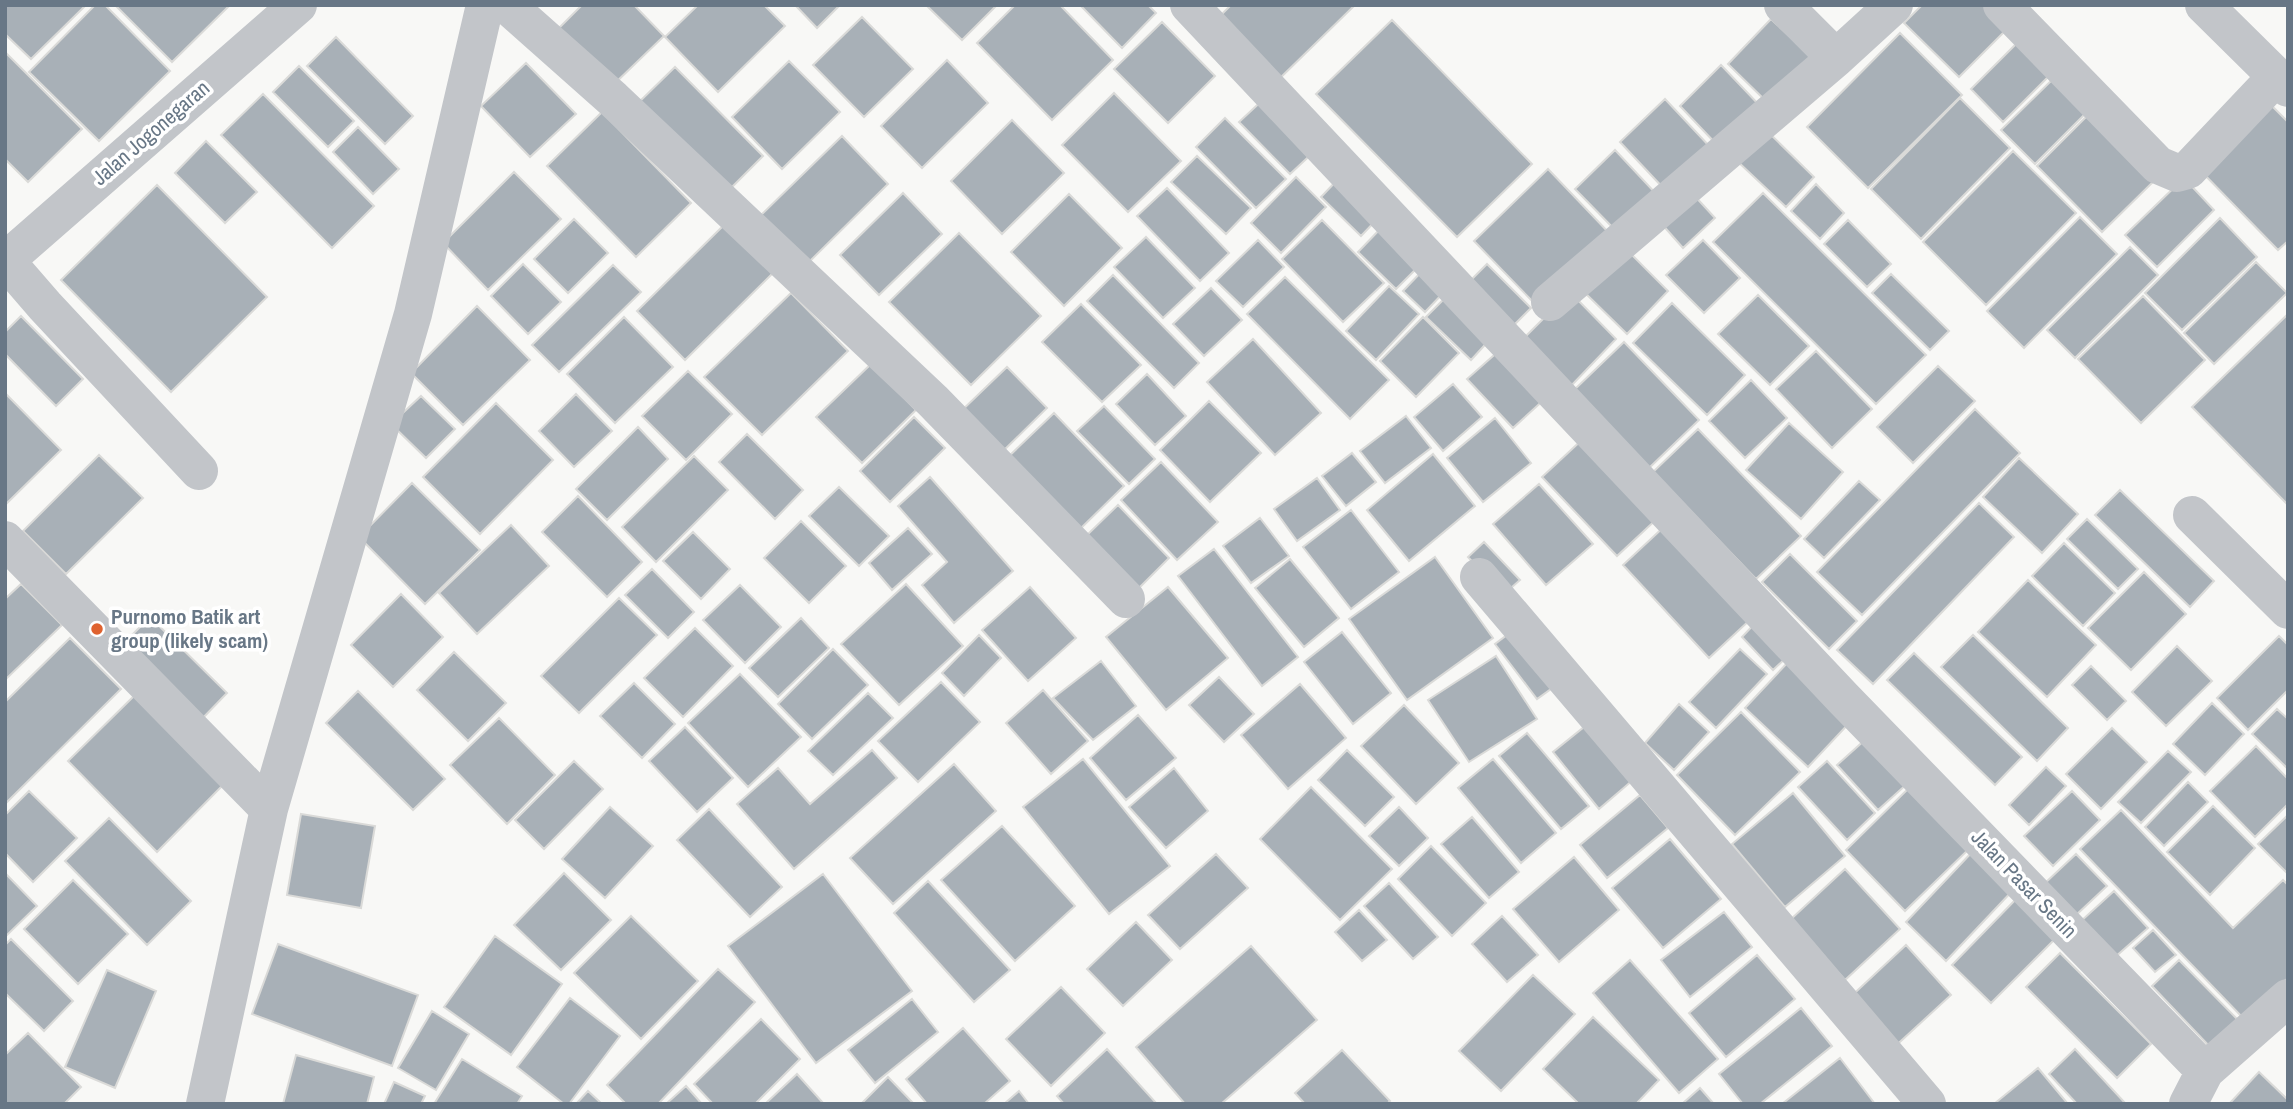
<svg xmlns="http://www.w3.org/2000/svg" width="2293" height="1109" font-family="'Archivo Narrow',sans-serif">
  <rect width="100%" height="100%" fill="#f8f8f6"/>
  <path fill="#a8b0b7" stroke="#dadad8" stroke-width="2" d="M5 5H86L31 59 5 34Z
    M95 5H105L170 71 99 141 29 72Z
    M115 5H230L172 62Z
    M582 5H634L664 36 611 87 556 31Z
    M698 5H764L785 26 718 92 665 37Z
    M795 5H840L817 28Z
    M926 5H997L962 40Z
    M1015 5H1060L1113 60 1052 120 977 43Z
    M1080 5H1148L1156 13 1122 48Z
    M1231 5H1355L1276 82 1216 20Z
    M1922 5H1984L2007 29 1959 77 1904 23Z
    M862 17 913 69 864 117 813 65Z
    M1771 19 1815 60 1771 106 1728 64Z
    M1392 20 1532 164 1457 237 1316 94Z
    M1162 22 1215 76 1168 123 1114 69Z
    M1900 33 1962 95 1868 188 1807 127Z
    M336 37 413 116 385 144 307 66Z
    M2021 39 2053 72 2003 122 1971 89Z
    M5 52 82 129 28 182 5 159Z
    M947 60 988 103 922 168 881 126Z
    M789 61 840 112 782 169 732 117Z
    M526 63 576 114 530 157 481 106Z
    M1721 65 1762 108 1720 148 1680 106Z
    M299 66 354 121 328 147 273 92Z
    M675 67 763 156 724 195 636 105Z
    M2057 75 2090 109 2035 164 2001 130Z
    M1114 93 1181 161 1128 212 1062 145Z
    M263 94 374 206 332 248 221 135Z
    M1267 96 1318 148 1290 174 1239 122Z
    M1960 98 2010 148 1921 239 1871 189Z
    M2264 98 2288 122V241L2278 250 2195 165Z
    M1665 99 1712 149 1667 192 1620 142Z
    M602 112 691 203 636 257 547 166Z
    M2091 112 2157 178 2102 232 2037 166Z
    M1225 118 1286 179 1256 208 1196 147Z
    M1012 120 1064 173 1002 234 951 181Z
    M358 127 399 169 373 194 333 152Z
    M1765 129 1814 177 1786 207 1736 160Z
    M842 136 888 184 808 263 761 215Z
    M206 141 257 192 225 223 175 173Z
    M1615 150 1660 198 1621 236 1575 189Z
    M2013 151 2076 213 1986 305 1923 242Z
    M1197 156 1251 208 1226 234 1171 182Z
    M1548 169 1611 235 1537 306 1474 241Z
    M514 172 561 219 488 290 443 243Z
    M1343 174 1382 214 1361 236 1321 197Z
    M1296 177 1326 207 1281 253 1251 223Z
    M2184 178 2214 210 2157 267 2125 235Z
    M1816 184 1844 213 1820 239 1791 211Z
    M157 185 267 297 171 392 61 280Z
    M1167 188 1229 253 1200 281 1137 216Z
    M903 193 942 234 879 295 840 255Z
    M1692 193 1715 218 1683 248 1660 222Z
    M1763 193 1926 355 1876 404 1713 242Z
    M1069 194 1122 248 1064 306 1011 252Z
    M2080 217 2117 254 2024 348 1987 311Z
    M2220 218 2257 257 2182 330 2145 293Z
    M574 219 608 253 568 293 534 259Z
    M1322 220 1384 283 1343 322 1282 259Z
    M1848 220 1891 264 1867 287 1824 244Z
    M724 225 773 273 685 360 637 311Z
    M1384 225 1423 262 1396 289 1358 252Z
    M959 233 1041 316 971 385 889 302Z
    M1146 237 1195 288 1163 318 1114 267Z
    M1258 240 1284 267 1243 307 1216 281Z
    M1703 240 1740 278 1704 313 1666 275Z
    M1622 245 1668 291 1627 334 1580 288Z
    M2130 247 2158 275 2075 358 2047 330Z
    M2256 262 2287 293 2214 364 2184 333Z
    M523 264 561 302 528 334 491 296Z
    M1487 264 1531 308 1506 333 1462 289Z
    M613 265 641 292 559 372 532 345Z
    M1426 267 1448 288 1425 312 1403 291Z
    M1891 274 1949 331 1930 350 1872 293Z
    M1113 275 1199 363 1174 388 1087 301Z
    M1285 277 1389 380 1350 419 1247 314Z
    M1389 286 1419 314 1376 360 1346 331Z
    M1211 288 1242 320 1204 356 1173 324Z
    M1570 292 1616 339 1569 388 1522 340Z
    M791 293 848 351 762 435 704 377Z
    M1450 293 1494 335 1471 360 1426 317Z
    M1758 295 1809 346 1770 385 1718 334Z
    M2143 296 2205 360 2141 423 2078 359Z
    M1672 303 1745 375 1707 415 1633 343Z
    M1081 304 1141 365 1102 402 1042 342Z
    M477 306 530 360 463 425 411 373Z
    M2288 314V505L2192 407Z
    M21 316 83 379 56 406 5 354V332Z
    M624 317 673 367 615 423 567 374Z
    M1423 317 1459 353 1416 397 1380 361Z
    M1253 339 1321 413 1275 455 1207 382Z
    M1624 342 1699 420 1648 469 1573 391Z
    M1501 349 1547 397 1513 428 1467 379Z
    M1816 351 1872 409 1832 448 1776 389Z
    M871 364 916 410 862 463 816 417Z
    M1938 366 1975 401 1913 463 1877 427Z
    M1007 367 1047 408 997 457 957 415Z
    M688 371 732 414 686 460 642 416Z
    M1147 374 1186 416 1155 445 1116 404Z
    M1751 380 1787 418 1745 458 1709 421Z
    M1453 384 1482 417 1443 451 1414 417Z
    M5 393 61 450 5 505Z
    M576 394 612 431 574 467 539 431Z
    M421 396 455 429 426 458 391 424Z
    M1209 401 1261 453 1210 502 1160 450Z
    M496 403 553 460 480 534 423 477Z
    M1104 406 1155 459 1129 484 1077 431Z
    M1975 409 2020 453 1862 615 1817 572Z
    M1054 413 1124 486 1077 532 1006 459Z
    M1406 416 1431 448 1385 483 1360 451Z
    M914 417 945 448 890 502 860 471Z
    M1495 418 1531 463 1483 502 1447 458Z
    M1789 423 1843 472 1801 519 1746 470Z
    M638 427 668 459 607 520 576 489Z
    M1698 429 1801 536 1756 579 1653 472Z
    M747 434 803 490 775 519 719 462Z
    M1585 437 1660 516 1617 556 1542 477Z
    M1352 453 1376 482 1346 506 1322 476Z
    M1433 454 1475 506 1409 561 1367 510Z
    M99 455 143 498 66 574 23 531Z
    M694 456 728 490 656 562 622 527Z
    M2019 458 2078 514 2042 553 1983 497Z
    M1161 462 1218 522 1177 560 1121 500Z
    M930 477 1013 571 954 623 922 585 947 562 898 506Z
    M1317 478 1340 510 1297 541 1274 509Z
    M1859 481 1880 500 1824 558 1804 539Z
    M412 483 480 550 425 604 359 537Z
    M1539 484 1593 544 1546 585 1493 524Z
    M839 487 889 536 859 566 809 516Z
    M2120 490 2214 581 2190 607 2095 515Z
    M578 496 642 562 607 597 542 532Z
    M1979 503 2014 537 1873 684 1837 650Z
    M1118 505 1169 558 1138 589 1087 535Z
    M1351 510 1399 572 1351 609 1303 547Z
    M1260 518 1289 556 1251 583 1223 546Z
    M2087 519 2138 569 2118 589 2067 539Z
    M801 521 846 566 809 603 764 558Z
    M1667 524 1752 618 1709 658 1623 565Z
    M511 525 549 566 477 634 439 593Z
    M908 528 932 554 892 590 869 563Z
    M693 532 730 569 701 599 663 561Z
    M1484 542 1520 580 1503 595 1468 557Z
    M2064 543 2115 593 2083 626 2032 576Z
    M1214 549 1298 657 1262 686 1178 576Z
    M1790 554 1857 621 1829 649 1762 582Z
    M1435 557 1493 638 1407 700 1349 619Z
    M1290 559 1339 618 1304 647 1255 588Z
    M652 569 694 612 668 638 625 595Z
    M2144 572 2186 614 2131 670 2088 628Z
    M2028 580 2096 645 2047 697 1978 632Z
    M21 584 62 625 5 680V599Z
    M906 584 963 646 899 705 841 644Z
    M740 585 781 627 745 663 703 620Z
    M1030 587 1076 638 1028 681 982 630Z
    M1168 587 1228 658 1166 710 1106 637Z
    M401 594 443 637 393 687 351 645Z
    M619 598 657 635 579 713 541 676Z
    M150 617 227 693 197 724 119 648Z
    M801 618 829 648 778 697 749 668Z
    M1758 620 1790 654 1773 670 1742 637Z
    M1519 626 1562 681 1537 699 1495 644Z
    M695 628 733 666 683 717 644 678Z
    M1342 632 1391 693 1353 724 1304 662Z
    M979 635 1001 658 964 696 942 673Z
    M1973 635 2068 728 2037 761 1941 667Z
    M2279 636 2288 645V690L2248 730 2217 698Z
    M70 638 121 689 5 804V702Z
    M2177 646 2212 681 2166 726 2132 692Z
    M833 649 868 685 812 739 778 704Z
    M1740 649 1767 674 1716 728 1689 702Z
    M454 652 506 703 468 741 417 690Z
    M1914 653 2022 757 1995 785 1887 680Z
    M1496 656 1537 719 1469 762 1428 700Z
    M1790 660 1853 719 1808 767 1745 708Z
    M1101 661 1136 706 1093 740 1053 698Z
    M2091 666 2126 701 2107 720 2072 685Z
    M740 674 801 737 748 787 688 723Z
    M1219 677 1254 714 1224 742 1189 705Z
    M941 682 980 722 918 782 878 741Z
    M634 683 675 724 642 758 600 716Z
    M1300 684 1346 738 1288 789 1241 735Z
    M1043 690 1088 741 1051 774 1006 723Z
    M358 691 445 779 413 810 326 723Z
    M868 693 893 718 833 775 808 751Z
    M134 696 223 785 157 852 68 761Z
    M2212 703 2244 734 2205 775 2173 744Z
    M1679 704 1709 732 1674 770 1645 743Z
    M1404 705 1459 763 1416 804 1361 746Z
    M2277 709 2288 719V769L2252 734Z
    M1741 712 1800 772 1735 835 1677 775Z
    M1138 715 1176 758 1126 800 1090 758Z
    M499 718 555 775 507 824 450 765Z
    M1594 719 1640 774 1599 809 1553 752Z
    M685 727 733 778 697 812 649 761Z
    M2112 728 2147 762 2101 809 2066 774Z
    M1527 733 1589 806 1561 829 1499 756Z
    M1866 739 1908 783 1878 810 1837 765Z
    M2256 746 2288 779V804L2255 837 2210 791Z
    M872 750 897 778 794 869 737 804 778 768 810 804Z
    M1347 750 1394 797 1365 826 1318 780Z
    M2168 751 2191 772 2141 823 2118 802Z
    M1083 759 1170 866 1109 914 1023 807Z
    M1493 759 1556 833 1521 863 1458 788Z
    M574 761 603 789 544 849 515 820Z
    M1827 761 1875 813 1847 840 1798 787Z
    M954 764 996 811 893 904 850 858Z
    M2046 767 2066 786 2029 825 2009 805Z
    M1174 768 1208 811 1166 848 1129 807Z
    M2188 782 2208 802 2164 846 2145 827Z
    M1912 785 1971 847 1905 911 1846 850Z
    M1311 787 1392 869 1340 920 1260 839Z
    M29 791 77 838 33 882 5 853V815Z
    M2072 791 2100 820 2053 866 2024 836Z
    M1793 793 1845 856 1785 907 1732 844Z
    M1640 795 1668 828 1607 878 1580 845Z
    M2213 806 2255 848 2210 895 2167 852Z
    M610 807 653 846 605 898 562 859Z
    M1399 807 1428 838 1399 866 1369 836Z
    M709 809 782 887 750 917 677 840Z
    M2121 810 2233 928 2283 880 2288 885V978L2245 1020 2080 849Z
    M301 814 375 826 361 908 287 895Z
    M2288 815V874L2258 844Z
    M1472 817 1519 872 1489 898 1441 844Z
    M109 818 191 901 147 945 65 861Z
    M1002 826 1075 906 1015 961 941 880Z
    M1670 839 1721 899 1663 948 1612 888Z
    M1431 846 1486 903 1452 936 1398 879Z
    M1975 849 2016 887 1946 961 1906 922Z
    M1216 854 1248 888 1180 949 1148 915Z
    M2076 854 2107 886 2075 916 2044 884Z
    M1574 857 1619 910 1559 962 1513 909Z
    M1845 869 1900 929 1845 980 1790 920Z
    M5 873 37 906 5 937Z
    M564 873 611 920 561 970 514 925Z
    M823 874 912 991 816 1063 728 946Z
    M73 880 128 934 78 984 24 929Z
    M928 881 1010 970 974 1002 894 913Z
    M1389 883 1438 937 1413 959 1364 906Z
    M2114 891 2148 928 2114 958 2080 922Z
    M2020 895 2060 934 1991 1003 1952 965Z
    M1359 910 1387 940 1362 961 1335 932Z
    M1724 912 1752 947 1690 997 1661 960Z
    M631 916 698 981 641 1039 574 973Z
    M1502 916 1538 955 1507 982 1472 944Z
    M1136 922 1172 960 1123 1006 1087 969Z
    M2153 930 2176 955 2155 972 2133 948Z
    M495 936 562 984 511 1055 444 1007Z
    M11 939 73 1001 44 1031 5 993V945Z
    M278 944 418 995 392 1066 252 1014Z
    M1906 945 1951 995 1890 1051 1845 1002Z
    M1251 946 1317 1020 1221 1104H1185L1136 1047Z
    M2060 953 2151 1044 2117 1078 2026 987Z
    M1757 955 1795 999 1726 1057 1689 1013Z
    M1630 960 1718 1059 1679 1093 1593 993Z
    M2179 960 2240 1022 2212 1049 2152 986Z
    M718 969 755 1002 658 1104H626L607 1085Z
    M107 970 156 991 115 1088 65 1067Z
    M1533 975 1575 1014 1501 1091 1459 1051Z
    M1061 987 1105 1033 1051 1086 1006 1039Z
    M570 998 620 1036 569 1104H564L517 1067Z
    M912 999 938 1032 875 1083 848 1050Z
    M1801 1008 1832 1046 1760 1104H1743L1719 1074Z
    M432 1011 469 1034 436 1090 398 1068Z
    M1593 1017 1659 1080 1636 1104H1579L1543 1069Z
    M761 1019 800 1059 755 1104H713L694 1084Z
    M963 1028 1010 1081 984 1104H927L906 1079Z
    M28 1033 81 1087 64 1104H5V1055Z
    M1107 1049 1157 1104H1064L1057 1096Z
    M2075 1049 2126 1104H2077L2049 1074Z
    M1342 1050 1390 1101 1387 1104H1305L1295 1093Z
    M296 1055 374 1077 367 1104H283Z
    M1840 1058 1875 1104H1782Z
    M462 1059 522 1096 517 1104H434Z
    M2038 1068 2068 1104H1994Z
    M2259 1072 2288 1100V1104H2229Z
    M797 1074 824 1104H765Z
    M888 1077 914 1104H861Z
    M394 1082 425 1096 421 1104H384Z
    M686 1086 702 1104H666Z
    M1700 1088 1714 1104H1682Z
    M588 1091 602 1104H576Z
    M1019 1091 1029 1104H1004Z"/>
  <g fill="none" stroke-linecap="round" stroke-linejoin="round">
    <path stroke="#c2c5c9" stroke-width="38" d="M507 5 613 99 933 401 1126 599
      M1189 5 1843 698 2205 1071
      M1783 5 1836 58
      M2002 5 2158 165 2177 173 2188 170 2277 76
      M2204 5 2288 88
      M5 261 298 5
      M6 261 45 306 199 471
      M1550 302 1836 58 1894 5
      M2192 515 2288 610
      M5 540 269 809
      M1479 577 1927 1104
      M205 1104 269 809 413 314 485 5
      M2188 1104 2205 1071 2288 998"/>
  </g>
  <circle fill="#df622f" stroke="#fff" stroke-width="2.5" cx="97" cy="629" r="7"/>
  <g text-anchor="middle" stroke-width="7" stroke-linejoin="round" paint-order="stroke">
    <g font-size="21" fill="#687786" stroke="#fff">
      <text transform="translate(151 133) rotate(-41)" y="7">Jalan Jogonegaran</text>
      <text transform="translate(2024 884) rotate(46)" y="7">Jalan Pasar Senin</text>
    </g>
    <g font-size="21" font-weight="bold" fill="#687786" stroke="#fff" text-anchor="start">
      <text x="111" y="624">Purnomo Batik art<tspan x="111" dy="24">group (likely scam)</tspan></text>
    </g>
  </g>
  <rect width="2293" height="1109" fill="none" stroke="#687786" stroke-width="14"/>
</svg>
